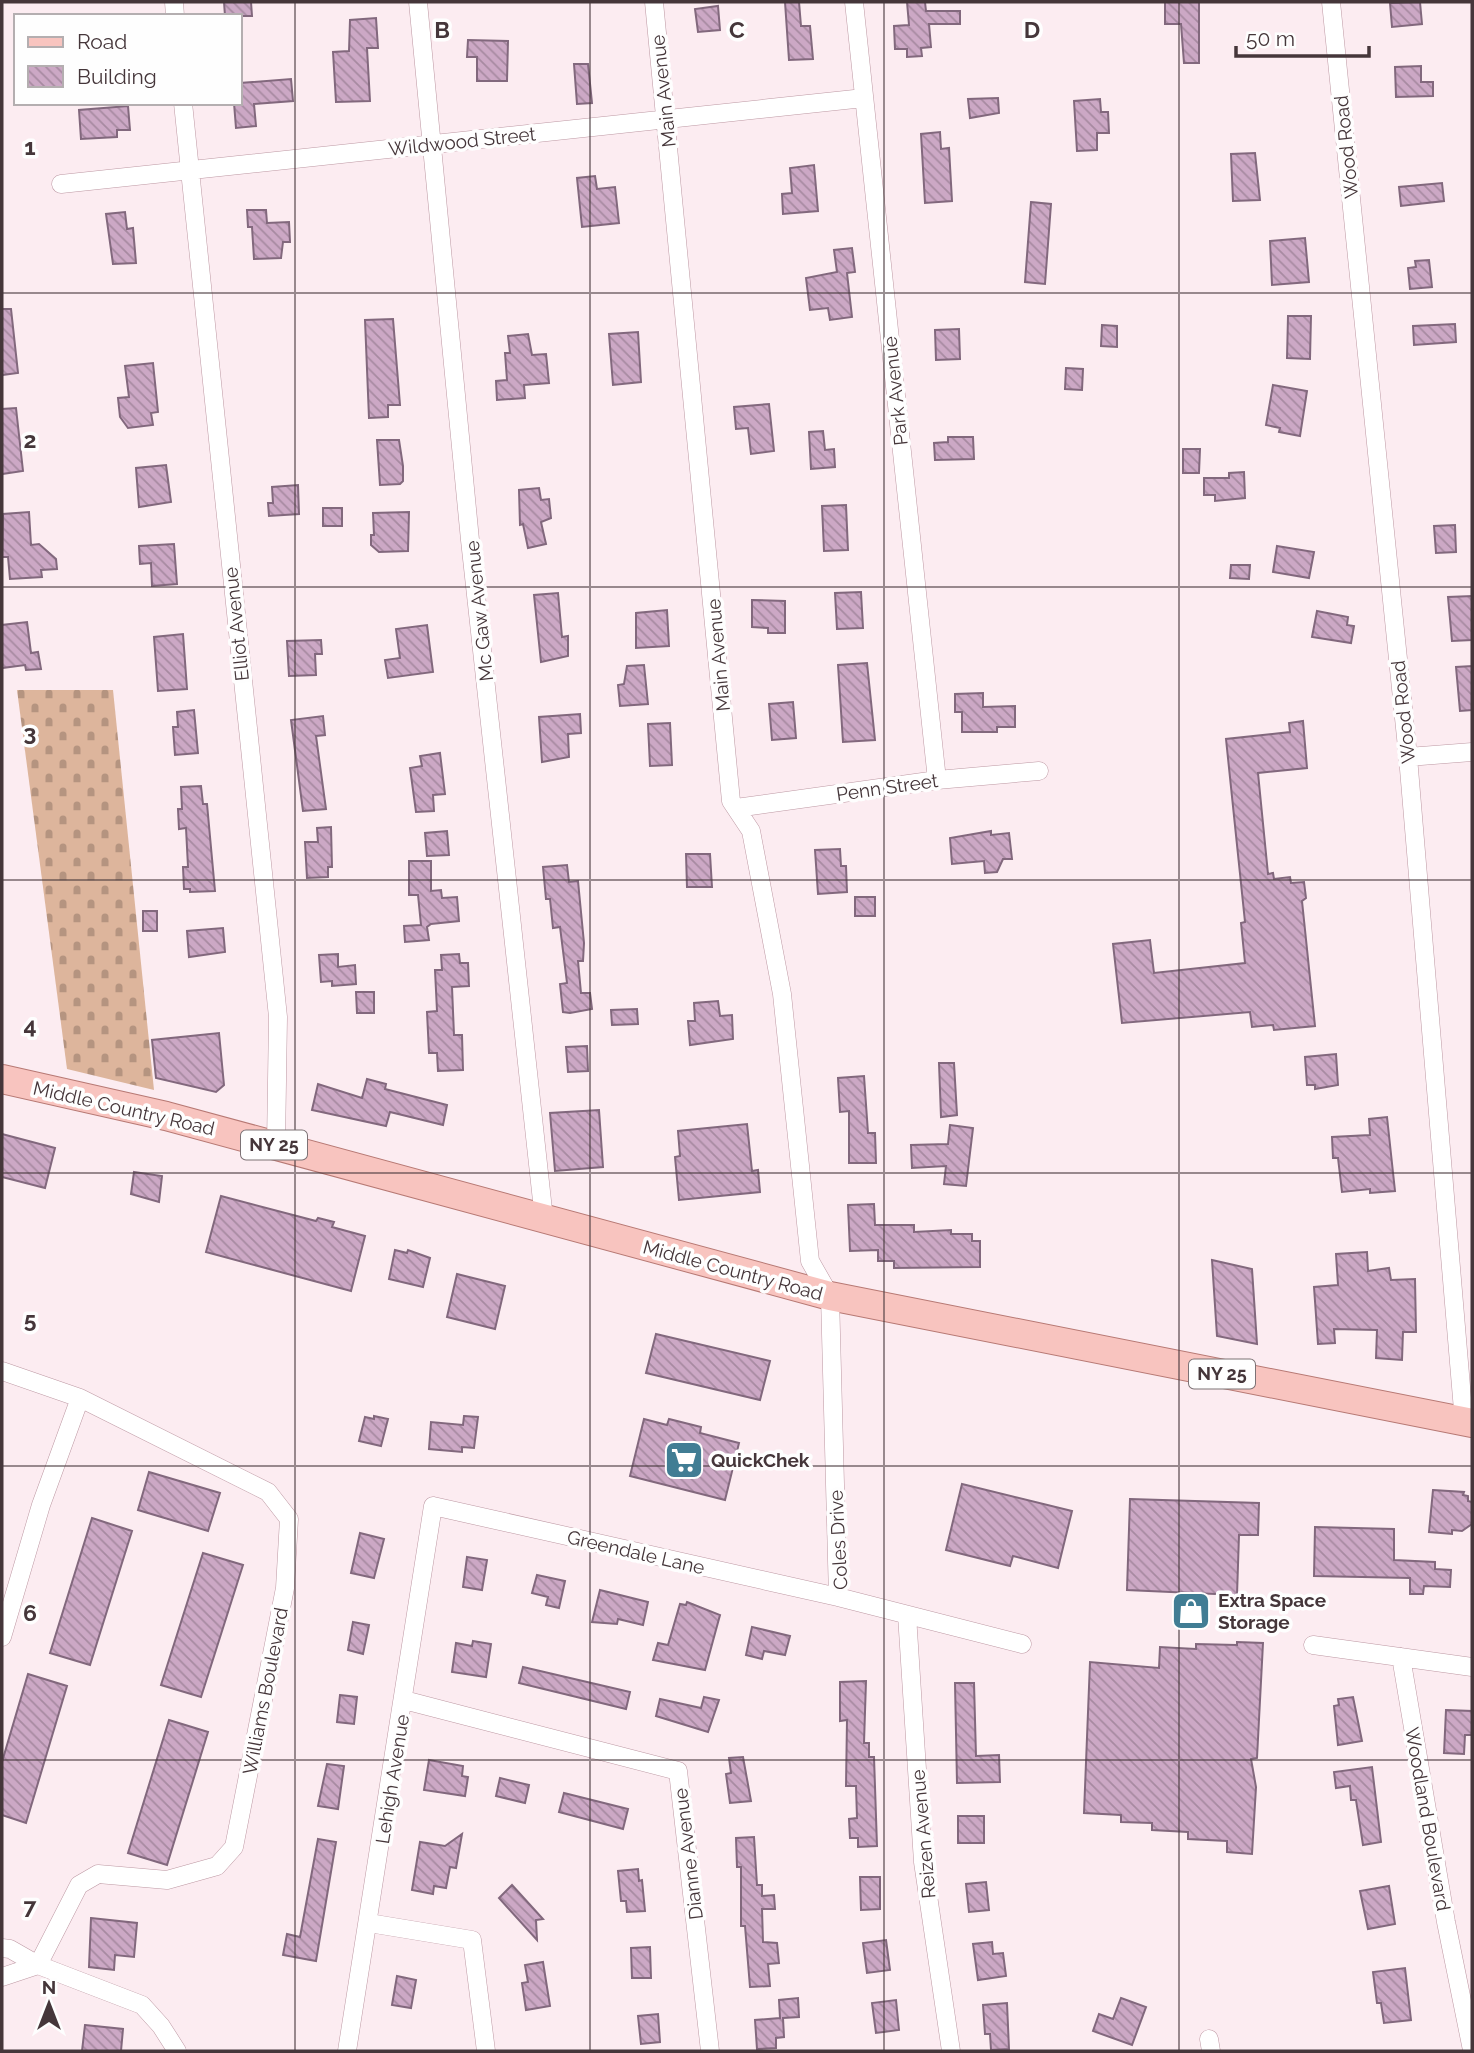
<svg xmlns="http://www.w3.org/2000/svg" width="1474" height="2053" font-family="Raleway,sans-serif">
  <defs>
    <pattern id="cemetery-stones" width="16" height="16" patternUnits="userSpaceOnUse" patternTransform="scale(1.75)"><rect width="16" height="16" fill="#ddb59c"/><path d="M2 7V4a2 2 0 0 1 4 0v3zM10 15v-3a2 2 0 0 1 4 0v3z" fill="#b59480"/></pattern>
    <pattern id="building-back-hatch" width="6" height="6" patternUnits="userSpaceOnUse" patternTransform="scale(1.75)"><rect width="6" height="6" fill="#cca8c5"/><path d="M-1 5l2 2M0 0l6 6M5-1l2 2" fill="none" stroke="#a78aa1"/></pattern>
  </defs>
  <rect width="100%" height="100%" fill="#fcecf1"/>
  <path fill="url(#cemetery-stones)" d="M17 690H113L154 1090 67 1069Z"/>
  <path fill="url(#building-back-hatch)" stroke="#82687d" stroke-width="2" d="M224 2H251L252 16H225Z
    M785 2H799L801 26H810L813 59 789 60Z
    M907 2H925L926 11H960V24H929L931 47 921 48 922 56 907 57V49H895L894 26 909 25Z
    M1165 2H1199V63H1184L1181 24H1165Z
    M1420 2 1422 24 1392 27 1390 3Z
    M718 6 720 30 698 32 695 9Z
    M376 18 378 48H367L370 101 336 102 333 52 349 51 350 20Z
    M468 40 508 41 507 81H477V57H467Z
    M574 64H588L592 103 577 104Z
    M1421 66V82H1433V96L1396 97 1395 67Z
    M291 79 293 101 254 104 256 126 236 128 234 103H240V83Z
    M998 98 999 113 970 118 968 99Z
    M1100 99 1101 112H1108L1109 133H1097V150L1077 151 1074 101Z
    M128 106 130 130H117V137L81 139 79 110Z
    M940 132 941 149 949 148 952 201 925 203 921 134Z
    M1255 153 1260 200 1233 201 1231 154Z
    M814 165 818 211 783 214 782 194 792 193 790 168Z
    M595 176 597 189 615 187 619 223 582 227 577 178Z
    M1442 183 1444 201 1401 206 1399 187Z
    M1031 202 1051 204 1045 284 1025 282Z
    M247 210H266L267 223 289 222 290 242H283L281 258 254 259 252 227H248Z
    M125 212 127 229 133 228 136 263 113 264 106 214Z
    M1305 238 1309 282 1272 285 1270 241Z
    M852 248 855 272 847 273 852 317 830 320 828 308 810 310 806 278 837 272 834 250Z
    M1429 260 1432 287 1410 289 1408 268 1416 267 1415 261Z
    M2 309H11L18 373 2 375Z
    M1288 316H1311L1310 359 1287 358Z
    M393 319 400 405H388V417L369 418 365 320Z
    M1455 324 1456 342 1414 345 1413 326Z
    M1102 325 1117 326V347L1101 346Z
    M959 329 960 359 936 360 935 330Z
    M638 332 641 382 613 385 609 334Z
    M528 334 532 355 546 354 549 383 524 385 525 398 497 400 496 381 507 380 505 353H510L508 336Z
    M153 363 158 412 151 413 153 425 128 428 120 417 118 398 129 397 125 366Z
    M1066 368 1083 369 1082 390 1065 389Z
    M1273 385 1307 391 1300 436 1279 432 1280 428 1266 425Z
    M769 404 774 451 751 454 748 428 736 429 734 407Z
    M16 408 23 471 2 474V409Z
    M823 431 825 450 834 449 835 467 811 469 809 432Z
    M948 437H973L974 459 935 460 934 443 948 442Z
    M377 440H399L403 466V481L400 484 380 485Z
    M1183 449H1200L1199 473H1183Z
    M166 465 171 502 139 507 136 468Z
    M1244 472 1245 498 1215 501V495H1204V478H1229V473Z
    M298 485 299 514 269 516 268 503H273L272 487Z
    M539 488 541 500 549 499 551 518 541 522 546 544 528 548 523 524 520 525 519 490Z
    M846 505 848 550 824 551 822 506Z
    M323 508H342V526H323Z
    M29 512 31 545 39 544 56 559 57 569 41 570 42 577 10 579 8 557H2L3 514Z
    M409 512 408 551 379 552 371 545V535H374L373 513Z
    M1455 525 1456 552 1436 553 1434 526Z
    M174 544 177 584 152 586 151 563 140 564 139 546Z
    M1277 546 1314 552 1309 578 1273 572Z
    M1231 565H1250L1249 579 1230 578Z
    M861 592 863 628 837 629 835 593Z
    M558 593 562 637 568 636V656L541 662 534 595Z
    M1472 596V640L1452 641 1448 597Z
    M752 600 785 601V633H768V628L752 627Z
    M667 610 669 646 636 648V613Z
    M1317 611 1348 617 1347 625 1354 626 1351 643 1312 637Z
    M27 622 31 653 38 652 41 669 26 670 25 665 2 668V625Z
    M427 625 433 672 388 678 385 660 400 658 396 629Z
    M183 634 187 689 158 691 154 637Z
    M321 640 322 654H315L316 675 289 676 287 641Z
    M867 663 875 740 843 742 838 665Z
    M644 665 648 704 620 706 618 685 624 684 627 666Z
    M1472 666V710L1460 711 1456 667Z
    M983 693V707L1015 706V727H997V732H962V712H955V694Z
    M793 702 796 738 772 740 769 704Z
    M194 710 198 753 175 755 173 727H178L177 712Z
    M580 714 581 733 568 734 569 757 542 762 539 717Z
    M323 716 325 735 316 736 326 809 303 811 291 720Z
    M1303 721 1307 768 1258 773 1268 874 1273 873 1274 879 1290 877 1291 883 1304 882 1306 898 1302 901 1315 1026 1274 1030 1273 1025 1252 1027 1250 1012 1122 1023 1113 944 1150 940 1154 973 1245 963 1241 923 1245 922 1226 739 1290 732 1289 723Z
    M670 723 672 765 650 766 648 724Z
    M440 753 445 794 433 795 434 811 416 812 410 768 422 766 420 756Z
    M201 786 203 804H207L215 891 190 892V889H184L183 867H188L186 828 179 829 178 809H182L181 787Z
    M331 827 332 867H328V877L307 878 305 842H318L317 828Z
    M447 831 449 855 427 856 425 833Z
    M991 831V835L1009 833 1012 859H1003L997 872 985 873 984 861 952 864 950 838Z
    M840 849 841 866H846L847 892 818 894 815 850Z
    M686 854H710L712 887H687Z
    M409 861H431V891L441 890 442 898 457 897 459 921 431 924 427 927 429 940 405 942 404 926 421 925 418 895H409Z
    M567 865 569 882 578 881 584 943 583 961H578L581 993H590L592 1009 570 1013 563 1012 560 984 567 983 560 927 553 928 550 899H546L543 867Z
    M855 897H875V916H855Z
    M143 911H157V931H143Z
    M223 928 225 952 189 957 187 931Z
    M338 954V967L355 965 356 984 332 986V981L321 982 319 955Z
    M459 954 460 963H468L469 986 452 987 454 1035H462L463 1070 438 1071 437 1053H429L427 1012 437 1011 435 970H442L441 955Z
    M356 992H374V1013H357Z
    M718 1001 720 1016 732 1015 733 1039 690 1045 688 1021H695L694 1003Z
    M637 1009 638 1024 612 1025 611 1010Z
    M219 1033 224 1085 216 1092 156 1078 152 1040Z
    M587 1046 588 1071 568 1072 566 1047Z
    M1336 1054 1338 1085 1315 1089V1085H1307L1305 1057Z
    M939 1063H954L957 1115 941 1117Z
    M864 1076 868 1133H875L876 1163H849V1111L840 1112 838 1078Z
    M367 1079 386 1084 385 1089 447 1105 443 1125 390 1112 386 1126 312 1110 318 1084 362 1098Z
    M599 1110 603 1167 555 1171 550 1113Z
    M1387 1117 1395 1191 1370 1193V1189L1342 1192 1338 1158H1333L1332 1137 1370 1135 1369 1119Z
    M747 1124 752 1171 758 1170 760 1192 679 1200 675 1157 680 1156 678 1131Z
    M950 1125 973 1128 966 1186 944 1184 946 1166 912 1168 911 1145 948 1144Z
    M2 1134 55 1148 45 1188 2 1177Z
    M134 1172 162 1176 159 1202 131 1194Z
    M221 1196 316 1221 318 1218 334 1222 332 1227 365 1236 351 1291 206 1252Z
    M874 1204 875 1225H914V1232L951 1230V1234H972V1241H980V1267L894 1268V1261H878V1250L850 1251 848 1205Z
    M395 1250 407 1253 408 1250 430 1258 423 1287 389 1279Z
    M1367 1252 1368 1271 1389 1268 1391 1280 1415 1279 1416 1332H1403L1402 1360 1376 1358 1377 1330 1334 1329 1335 1343 1318 1344 1314 1287 1338 1285 1336 1254Z
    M1212 1260 1252 1269 1257 1344 1217 1336Z
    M457 1274 505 1286 495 1329 447 1317Z
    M656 1334 770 1361 760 1400 646 1373Z
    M374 1416 388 1419 381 1446 359 1441 365 1417 374 1419Z
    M464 1416 478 1417 474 1448 462 1447V1452L429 1449 431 1422 463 1425Z
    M644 1419 667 1425 669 1419 701 1427 700 1433 739 1443 725 1500 630 1476Z
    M149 1472 220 1493 208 1531 138 1510Z
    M962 1484 1072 1511 1058 1568 1013 1556 1010 1566 946 1550Z
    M1433 1490 1464 1492 1463 1495 1468 1496V1501L1472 1502V1524L1462 1531 1452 1530V1534L1429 1532Z
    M1130 1499 1259 1503 1258 1535H1239L1237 1595 1127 1590Z
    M92 1518 132 1531 90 1665 50 1653Z
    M1315 1527 1394 1529V1560L1435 1562V1569L1451 1570 1450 1587 1424 1586 1423 1594H1410V1578L1314 1576Z
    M360 1533 384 1539 374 1578 351 1573Z
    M203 1553 243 1565 201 1697 161 1685Z
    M467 1557 487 1560 482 1590 463 1587Z
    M537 1575 565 1581 559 1608 546 1605 548 1597 532 1593Z
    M600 1590 648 1602 643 1625 618 1619 617 1624 592 1622Z
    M687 1602 720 1615 705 1670 653 1660 658 1643 668 1645 680 1604 686 1605Z
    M353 1622 369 1625 363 1654 348 1650Z
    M752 1627 790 1636 785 1655 764 1651 762 1659 746 1655Z
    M473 1641 491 1644 486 1677 452 1672 456 1643 472 1646Z
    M1237 1642 1263 1643 1257 1758 1251 1759 1256 1787 1252 1854 1227 1852V1841L1188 1839V1832L1152 1830V1823L1121 1822V1815L1084 1813 1090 1662 1159 1668 1160 1647 1196 1649V1644L1237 1645Z
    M523 1667 630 1692 626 1709 519 1683Z
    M28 1674 67 1686 26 1823 2 1815V1762Z
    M866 1681 864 1743H869V1757H874L877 1846 858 1847V1838H850L849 1819 857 1818 856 1786H846L847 1720 840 1721V1682Z
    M955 1683H974L976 1756 999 1755 1000 1782 957 1783Z
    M340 1695 357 1697 354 1724 337 1722Z
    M704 1697 719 1700 708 1732 656 1716 660 1699 701 1708Z
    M1353 1697 1362 1741 1338 1745 1334 1706 1339 1705 1338 1699Z
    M1446 1710 1472 1711V1735H1465L1464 1754 1444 1753Z
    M169 1720 208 1732 167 1865 128 1853Z
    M743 1757 751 1801 730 1803 726 1774 731 1773 729 1758Z
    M429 1760 463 1766 462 1776 468 1777 465 1796 424 1790Z
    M327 1764 344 1766 338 1809 318 1806Z
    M1372 1767 1381 1842 1363 1845 1356 1800H1351L1350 1786 1336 1788 1334 1772Z
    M500 1778 529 1785 525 1803 496 1796Z
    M564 1793 628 1809 623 1829 559 1812Z
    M958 1816H984V1843H958Z
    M462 1834 456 1868 450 1867 446 1888 434 1886 433 1894 412 1890 420 1842 445 1846Z
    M754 1837 757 1885H762V1896L774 1895 775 1909H762L763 1942 777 1943 779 1963 768 1964 770 1986 750 1987 745 1926H741V1867H737L736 1838Z
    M318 1839 336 1842 316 1961 283 1955 287 1934 300 1937Z
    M638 1869 639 1881 642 1880 645 1911 627 1912 626 1901H621L618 1871Z
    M860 1877H880V1909L861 1910Z
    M986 1882 989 1910 969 1912 966 1884Z
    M512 1885 543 1919 536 1920 537 1940 499 1898Z
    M1389 1886 1395 1924 1368 1929 1360 1891Z
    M91 1918 137 1923 134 1957 115 1955 114 1970 89 1967Z
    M886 1940 890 1970 867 1973 863 1943Z
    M992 1942 993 1954 1003 1953 1006 1976 978 1980 973 1944Z
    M650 1947 651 1978H632L631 1948Z
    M543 1962 550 2006 526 2010 522 1983 528 1982 525 1965Z
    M1405 1968 1411 2020 1384 2023 1381 2003H1377L1373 1972Z
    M397 1976 416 1980 411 2008 392 2005Z
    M798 1998 799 2017 783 2018 784 2037 776 2038V2048L757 2049 755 2020 780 2018 779 2000Z
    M1121 1998 1146 2007 1132 2045 1093 2031 1099 2014 1113 2019Z
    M896 2000 899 2030 876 2033 872 2003Z
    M1007 2003 1009 2049 991 2050 990 2034H985L983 2005Z
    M658 2014 660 2042 641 2044 638 2016Z
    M85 2025 123 2029 121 2051H82Z"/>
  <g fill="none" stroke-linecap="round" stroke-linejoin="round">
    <g stroke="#bd98a3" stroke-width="19">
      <path id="minor" d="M174 2 175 16
        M418 2 470 540 544 1219
        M654 2 731 801 751 831 782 994 810 1261 830 1296 838 1597
        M854 2 937 780
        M1331 2 1408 757 1464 1422
        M183 103 278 1017 276 1145
        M61 184 864 98
        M1408 757 1472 752
        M736 808 937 780 1039 771
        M2 1371 80 1398 268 1492 289 1519 285 1588 234 1847 217 1866 167 1880 98 1874 79 1885 38 1965 142 2005 161 2026 177 2051
        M907 1615 923 1862 951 2051
        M2 1637 41 1505 80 1398
        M1313 1645 1472 1667
        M1401 1657 1446 1922 1472 2050
        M404 1700 678 1771 710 2051
        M369 1923 472 1940 486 2051
        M2 1948 10 1949 38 1965 2 1977
        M1209 2039 1211 2051
        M347 2051 433 1506 838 1597 1022 1644"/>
    </g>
    <g stroke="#b77974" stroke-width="30">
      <path id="primary" d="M2 1079 166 1116 830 1296 1472 1423"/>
    </g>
    <use href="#minor" stroke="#fff" stroke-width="18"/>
    <use href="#primary" stroke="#f8c4bf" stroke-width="28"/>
  </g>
  <path fill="none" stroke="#45363a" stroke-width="2" stroke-opacity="0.55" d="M295 2V2051M590 2V2051M884 2V2051M1179 2V2051M2 293H1472M2 587H1472M2 880H1472M2 1173H1472M2 1466H1472M2 1760H1472"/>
  <defs>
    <g id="supermarket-square" transform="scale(2.0125)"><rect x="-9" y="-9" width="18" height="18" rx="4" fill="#417d94" stroke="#fefefe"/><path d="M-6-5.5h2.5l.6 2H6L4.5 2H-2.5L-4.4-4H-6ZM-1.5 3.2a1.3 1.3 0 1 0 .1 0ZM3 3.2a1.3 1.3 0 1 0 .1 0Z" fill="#fff"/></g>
    <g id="shop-square" transform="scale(2.0125)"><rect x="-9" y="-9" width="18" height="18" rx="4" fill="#417d94" stroke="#fefefe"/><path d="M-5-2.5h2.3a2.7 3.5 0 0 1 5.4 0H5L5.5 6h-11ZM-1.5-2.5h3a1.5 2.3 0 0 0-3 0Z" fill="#fff"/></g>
  </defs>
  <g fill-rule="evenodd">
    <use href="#supermarket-square" x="684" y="1460"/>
    <use href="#shop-square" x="1191" y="1611"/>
  </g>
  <g text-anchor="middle" stroke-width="7" stroke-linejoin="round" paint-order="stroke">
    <g fill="#fefefe" stroke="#7c7275" stroke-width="2">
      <rect x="241" y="1130.5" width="66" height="29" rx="5"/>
      <rect x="1189" y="1359.5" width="66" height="29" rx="5"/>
    </g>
    <g font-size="18" font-weight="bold" fill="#45363a">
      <text x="274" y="1151">NY 25</text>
      <text x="1222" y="1380">NY 25</text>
    </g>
    <g font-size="19" fill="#45363a" stroke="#fefefe">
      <text transform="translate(663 91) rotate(-96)" y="7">Main Avenue</text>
      <text transform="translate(462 141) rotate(-6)" y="7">Wildwood Street</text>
      <text transform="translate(1346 147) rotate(-96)" y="7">Wood Road</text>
      <text transform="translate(895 391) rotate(-96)" y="7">Park Avenue</text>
      <text transform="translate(479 611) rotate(-96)" y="7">Mc Gaw Avenue</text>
      <text transform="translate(236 624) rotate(-96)" y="7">Elliot Avenue</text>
      <text transform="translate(718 655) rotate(-95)" y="7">Main Avenue</text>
      <text transform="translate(1403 712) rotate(-96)" y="7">Wood Road</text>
      <text transform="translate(887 787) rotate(-8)" y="7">Penn Street</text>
      <text transform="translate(124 1108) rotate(13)" y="7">Middle Country Road</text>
      <text transform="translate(733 1270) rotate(15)" y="7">Middle Country Road</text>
      <text transform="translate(838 1540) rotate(-93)" y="7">Coles Drive</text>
      <text transform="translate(636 1552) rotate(13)" y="7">Greendale Lane</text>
      <text transform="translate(265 1691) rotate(-79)" y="7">Williams Boulevard</text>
      <text transform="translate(392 1779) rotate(-81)" y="7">Lehigh Avenue</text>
      <text transform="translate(1428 1819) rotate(80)" y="7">Woodland Boulevard</text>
      <text transform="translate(923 1834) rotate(-95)" y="7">Reizen Avenue</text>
      <text transform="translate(688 1854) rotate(-97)" y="7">Dianne Avenue</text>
    </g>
    <g font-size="19" font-weight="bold" fill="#45363a" stroke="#fefefe" text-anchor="start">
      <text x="711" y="1467">QuickChek</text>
      <text x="1218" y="1607">Extra Space<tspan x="1218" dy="22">Storage</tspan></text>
    </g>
  </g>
  <g font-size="23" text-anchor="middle" font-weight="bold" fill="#45363a" stroke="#fefefe" stroke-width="7" stroke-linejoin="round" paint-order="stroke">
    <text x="442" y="38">B</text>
    <text x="737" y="38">C</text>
    <text x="1032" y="38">D</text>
    <text x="30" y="155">1</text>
    <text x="30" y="448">2</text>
    <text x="30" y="741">3</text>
    <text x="30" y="1034">4</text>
    <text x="30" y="1328">5</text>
    <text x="30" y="1621">6</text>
    <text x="30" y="1914">7</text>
  </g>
  <rect width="1474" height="2053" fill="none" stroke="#45363a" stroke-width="7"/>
  <rect x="14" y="14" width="228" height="91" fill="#fefefe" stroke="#b4aeb0" stroke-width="2"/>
  <rect x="28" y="37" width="35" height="10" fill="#f8c4bf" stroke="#b4aeb0" stroke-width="2"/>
  <text x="77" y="49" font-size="21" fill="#45363a">Road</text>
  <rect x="28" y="66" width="35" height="21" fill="url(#building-back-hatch)" stroke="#b4aeb0" stroke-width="2"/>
  <text x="77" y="84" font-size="21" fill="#45363a">Building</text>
  <g transform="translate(49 2004)" stroke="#fefefe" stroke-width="5" paint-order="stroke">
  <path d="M0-5L12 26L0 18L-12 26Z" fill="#45363a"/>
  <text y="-10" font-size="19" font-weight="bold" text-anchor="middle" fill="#45363a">N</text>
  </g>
  <path d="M1236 46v10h133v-10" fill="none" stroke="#45363a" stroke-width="3.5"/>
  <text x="1246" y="46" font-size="21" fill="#45363a" stroke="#fefefe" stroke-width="5" paint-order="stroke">50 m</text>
</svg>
